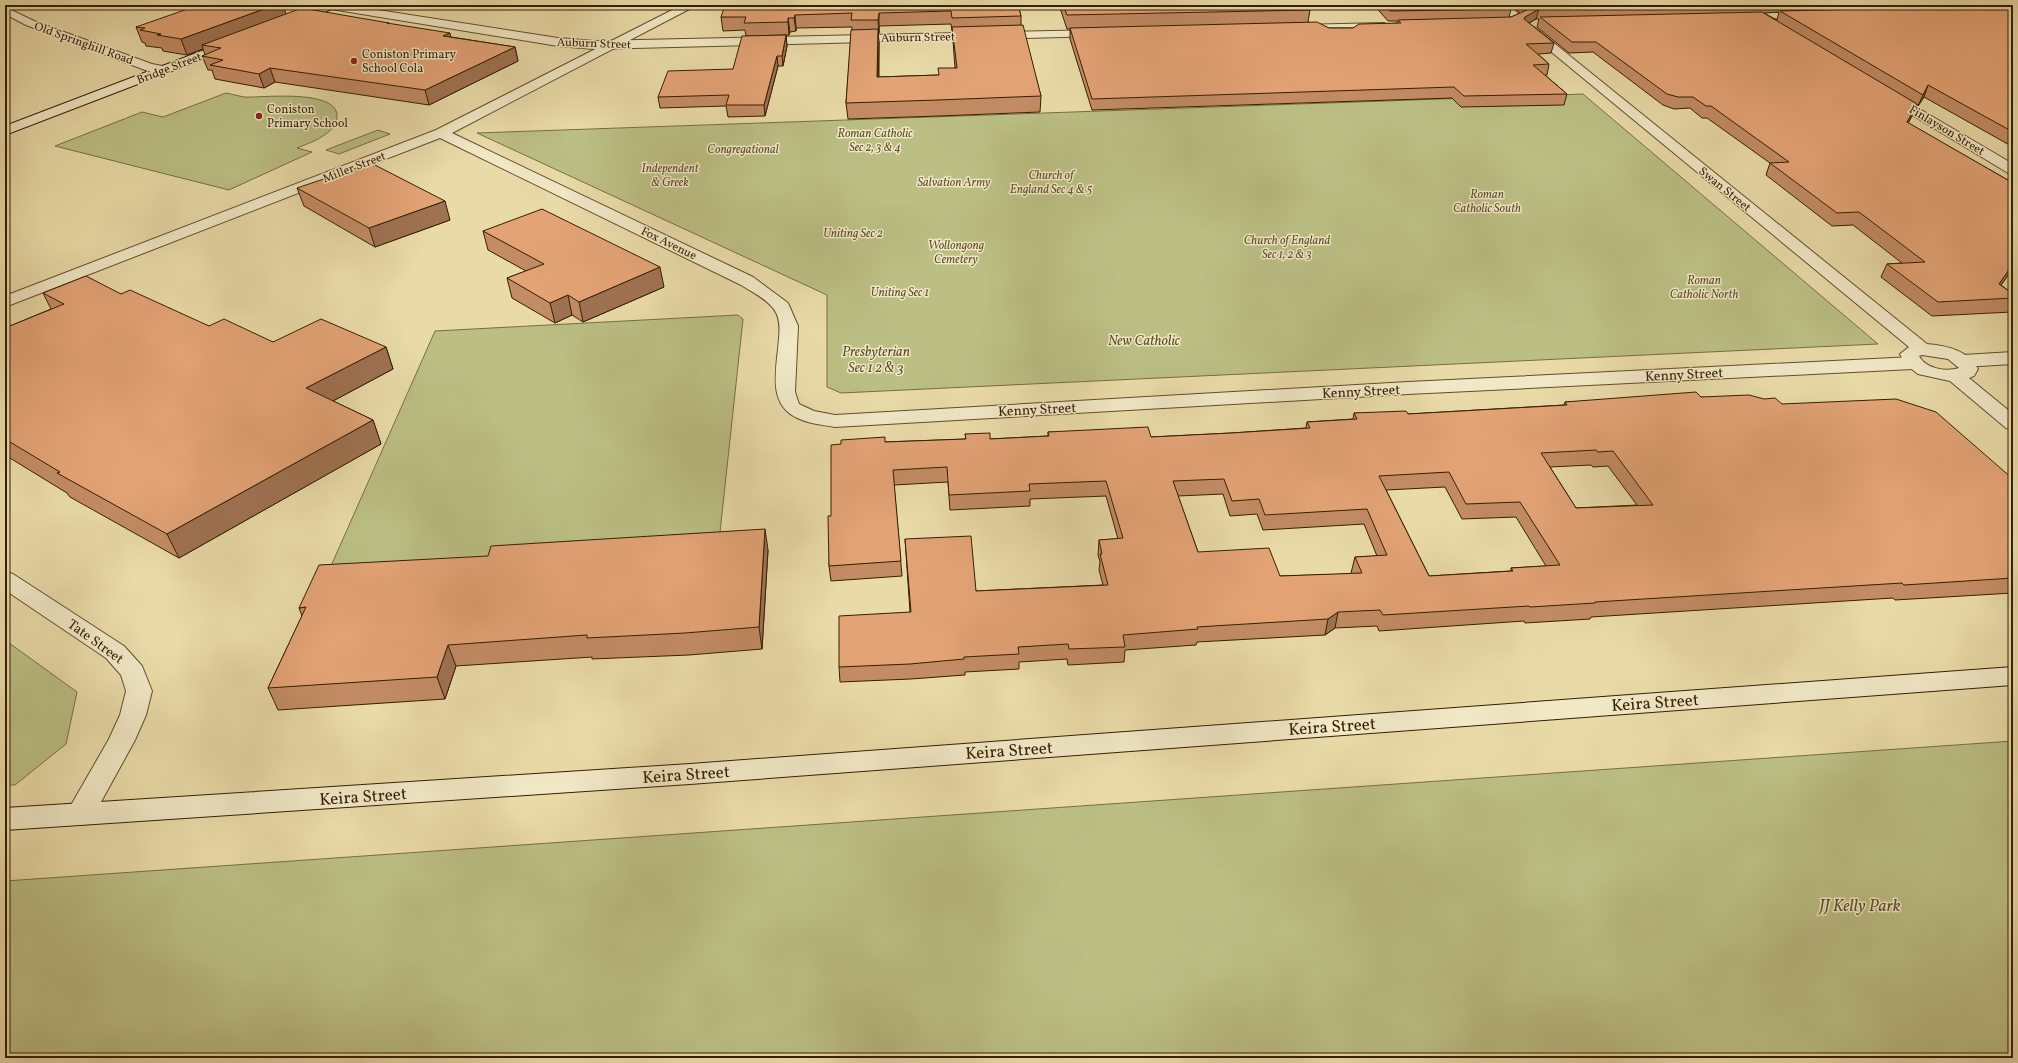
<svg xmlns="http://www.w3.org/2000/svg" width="2018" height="1063" font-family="Vollkorn,serif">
  <rect width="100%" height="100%" fill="#e9dba8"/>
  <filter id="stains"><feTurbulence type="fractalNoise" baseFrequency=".005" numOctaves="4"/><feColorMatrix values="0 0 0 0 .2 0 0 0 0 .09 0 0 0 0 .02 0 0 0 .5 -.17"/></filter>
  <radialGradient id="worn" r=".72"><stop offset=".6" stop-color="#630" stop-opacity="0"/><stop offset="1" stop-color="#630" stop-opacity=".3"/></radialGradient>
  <path fill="#bbbf84" stroke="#786e42" d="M226 93C232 94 238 96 244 97 260 98 339 88 337 117 336 134 310 143 297 148L312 152 229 190 55 146 142 112 163 117Z
    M1583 94 1878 344 841 393 827 387V295L477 133Z
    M378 130 390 134 339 154 326 150Z
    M738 315 743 319 718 551 327 575 435 331Z
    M5 640 77 692 66 744 15 785H5Z
    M2013 741V1058H5V881Z"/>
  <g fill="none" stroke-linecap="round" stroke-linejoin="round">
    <g stroke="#624d2a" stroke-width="2">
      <path id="minor" d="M682 5H697L452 133 753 277 788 303 798 326 795 392 799 404 814 411 835 415 1408 382 1913 357 1920 359 1922 363 1920 367 1913 369 1408 394 835 427C824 425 812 424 802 420 765 407 777 369 779 338 780 328 780 316 773 308 765 298 752 292 741 285L440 138 5 307V296L436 130Z
        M1497 5H1509L1524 19 1518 22 1514 21Z
        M1975 5H1990L2013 17V24Z
        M5 7 34 21 152 64 168 67 170 70 164 74 145 70 26 25 5 14Z
        M1889 91 2013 164V174L2008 173 1884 98 1883 95Z
        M2013 352V364L1963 367 1956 365 1954 361 1956 357 1963 355Z
        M5 572 13 574 124 646 142 666 152 691 146 715 135 740 90 822 80 825 70 822 66 814 109 739 120 715 126 691 121 675 106 658 5 590Z"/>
    </g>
    <g stroke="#624d2a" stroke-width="2">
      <path id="tertiary" d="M326 5H346L558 38 594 41 1100 30 1106 33 1100 36 594 49 558 46 331 9 327 8Z
        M1808 12 1812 13 1814 15 1812 17 1740 20 1734 17 1740 14Z
        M1384 23 1390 26 1388 28 1298 31 1292 28 1298 25Z
        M1530 26 1534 27 1927 344C1948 346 1967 350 1978 369L1974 376 1969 378 2013 414V430L2006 428 1950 381 1918 374 1905 364 1900 354 1909 347 1526 31 1524 29 1526 27ZM1922 355 1948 359 1959 368C1946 372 1926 369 1919 356Z"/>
    </g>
    <g stroke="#351e00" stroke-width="2">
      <path id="secondary" d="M323 5H339L337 7 296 23 292 24 286 21 288 19Z
        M233 39 239 43 237 46 5 135V126Z
        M2013 667V685L690 784 5 830V808L690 764Z"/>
    </g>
    <use href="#minor" fill="#f1e8c6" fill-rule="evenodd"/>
    <use href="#tertiary" fill="#f1e8c6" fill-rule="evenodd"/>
    <use href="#secondary" fill="#f1e8c6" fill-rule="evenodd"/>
  </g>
  <path fill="#c38c65" stroke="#351e00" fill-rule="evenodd" d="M1018 5 1021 16V25L1041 96 1040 112 939 116 848 119 846 103 852 27 796 28V31L790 32 789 35 746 36 745 30 723 31 721 17ZM951 24 952 31H953V41L955 68 939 75 879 77V43L878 33H879V26Z
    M1059 5H1306L1310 10 1308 22 1329 28H1353L1397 23 1398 21H1388L1374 5H1508L1511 9 1509 17H1511L1520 13 1511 5H1978L1977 7 1995 6 1993 5H2013V7H2000L2013 12V147L1924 97 1918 106 1917 105 1912 116 1908 123 2013 183V268L2001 285 2013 294V310L2012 312 1932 316 1881 277 1887 264 1902 263 1853 225 1832 226 1766 175 1770 163 1707 118H1702L1690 108 1674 109 1663 105 1593 52 1569 53 1537 27 1539 19H1536L1529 23 1554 43 1551 53 1538 54 1549 64 1547 75H1545L1567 94 1564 105 1461 107 1452 98 1092 110 1070 39V29H1067ZM1779 12 1777 20 1764 13Z
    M286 14 389 23V24L451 37 515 47 518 61 429 105 275 82 264 88 215 79 212 70H208L202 56 205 55 203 49 187 55 163 51 162 48 146 46 145 43 142 42 136 27Z
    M786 35 787 46 783 66H778L765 116 728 117 726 106 660 108 658 97 733 69Z
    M297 188 450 220 375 247 304 206Z
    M483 231 664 287 583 322 572 315 555 323 512 298 507 278 526 271 488 250Z
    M43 293 121 294 209 326 273 342 386 347 393 369 333 401 373 420 381 444 179 558 70 497 67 493 5 455V328L51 309Z
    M1701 397 1782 404 2013 479V593L1895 600 1893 598 1591 617 1590 619 1525 623 1524 621 1379 631 1377 626 1335 628 1325 635 1197 642 1196 645 1125 650 1124 662 1068 665 1067 659 1019 662V669L965 672V675L911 679 840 682 839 667 910 612 905 539 976 591 1103 585 1099 570 1100 562 1098 555 1099 540 1118 539 1106 496 1030 499V506L950 510 948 482 894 485 902 576 831 581 829 566 831 516 885 442 966 439 965 434 990 439 1048 436V432L1151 437 1231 433 1306 428 1307 422 1353 419 1354 413 1408 414 1564 405 1565 402ZM1591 465 1593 467 1608 466 1637 505 1576 508 1550 467ZM1445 487 1462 519 1516 517 1546 566 1511 568V571L1429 576 1386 490ZM1223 494 1230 516 1257 514 1263 530 1364 524 1377 556 1355 557 1351 573 1352 574 1280 576 1198 552 1178 496Z
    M768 550 762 649 689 655 592 659V657L456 666 445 699 278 710 268 688 302 616 299 608Z"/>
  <path fill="#9f7252" stroke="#351e00" d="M275 5H283L287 17 202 45 203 49 187 55 181 39Z
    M1539 9 1536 19 1522 27 1525 17Z
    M879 13V33L878 20Z
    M795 15 796 28V31L794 18Z
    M788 18 790 32 789 35 788 22Z
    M878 29 879 43 878 92 877 77Z
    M450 33 453 46 443 36Z
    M786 35 787 46 783 66 782 56Z
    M515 47 518 61 429 105 425 90Z
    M777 56 778 66 765 116 764 105Z
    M270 68 275 82 264 88 259 74Z
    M1928 85 1924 97 1918 106 1923 95Z
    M1917 104 1912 116 1902 134 1907 122Z
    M445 201 450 220 375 247 369 228Z
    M2013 264V268L1992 298 1999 284Z
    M660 267 664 287 583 322 579 302Z
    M568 295 572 315 555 323 550 303Z
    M386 347 393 369 314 411 306 388Z
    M373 420 381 444 179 558 167 534Z
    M765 529 768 550 762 649 759 627Z
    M1338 612 1335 628 1325 635 1328 619Z
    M448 645 456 666 445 699 437 677Z"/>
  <path fill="#e3a375" stroke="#351e00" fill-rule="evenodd" d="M199 5H275L181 39 157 35 161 34 140 30 145 28 136 27Z
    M725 5H1018L1021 16 952 18 951 11 879 13 878 20H851L852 13 795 15 794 18H788V22L744 23 746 17H721Z
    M1063 5H1306L1310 10 1067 15Z
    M1384 5H1508L1511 9 1390 11Z
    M1524 5H1683L1539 9 1525 17 1524 19 1554 43 1526 44 1549 64 1533 65 1567 94 1464 96 1454 87 1092 99 1070 28 1317 22 1329 28H1353L1359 24 1401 23 1398 20 1511 17 1527 10V8Z
    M1998 6 2013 12V132L1928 85 1923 95 1780 11Z
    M302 8 389 23H387L450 33 443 36 515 47 425 90 270 68 259 74 210 65 223 60 202 56 221 48 202 45Z
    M1762 12 1917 104 1907 122 2013 183V264L1999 284 2013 294V298L1938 302 1887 264 1925 262 1859 212 1837 213 1770 163 1789 162 1711 106H1706L1693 97H1678L1667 94 1596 42H1572L1540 17Z
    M1023 25 1041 96 938 100 846 103 851 30 878 29 877 77 939 75 938 68H957L952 27Z
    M786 35 782 56H777L764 105H726L729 95 658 97 668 71 733 69 742 36Z
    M371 163 445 201 369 228 297 188Z
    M542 209 660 267 579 302 568 295 550 303 507 278 544 264 483 231Z
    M86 276 121 294 130 290 209 326 224 319 273 342 321 319 386 347 306 388 373 420 167 534 57 473 60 472 5 439V328L64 304 43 293Z
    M1696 392 1701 397 1749 395 1764 399 1775 398 1782 404 1896 399 1936 412 2013 479V578L1904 585 1902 583 1595 602V603L1530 607 1529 606 1383 615 1380 610 1338 612 1328 619 1197 627 1198 629 1123 635 1125 647 1069 649 1068 644 1018 647 1019 654 964 657V659L910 664 839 667V616L911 612 905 539 971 536 976 591 1108 585 1100 554H1102L1099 540 1123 538 1106 481 1029 484 1030 491 949 495 947 467 893 470 901 561 829 566 828 516H831V445L841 444V440L885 437V442L966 439 965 434 990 433V439L1049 436 1048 432 1148 427 1151 437 1231 433 1310 428 1307 422 1357 419 1354 413 1406 411 1408 414 1567 405 1565 402ZM1596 450 1598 452 1613 451 1653 505 1576 508 1541 453ZM1449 472 1466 504 1520 502 1560 565 1511 568 1513 571 1429 576 1379 476ZM1224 479 1232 501 1259 499 1265 515 1367 509 1387 555 1355 557 1362 573 1280 576 1269 548 1198 552 1173 481Z
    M765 529 759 627 685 633 587 638V635L448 645 437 677 268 688 306 607 299 608 319 565 488 556 491 546Z"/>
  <g fill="#8f2418" stroke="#f1e8c6" stroke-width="1.5">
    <circle cx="354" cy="61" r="4"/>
    <circle cx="259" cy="116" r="4"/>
  </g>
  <g text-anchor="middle" stroke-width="3" stroke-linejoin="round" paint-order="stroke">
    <g font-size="12" fill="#351e00" stroke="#f1e8c6">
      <text transform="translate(918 37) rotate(-1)" y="4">Auburn Street</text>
      <text transform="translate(84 43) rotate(20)" y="4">Old Springhill Road</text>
      <text transform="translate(594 43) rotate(2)" y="4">Auburn Street</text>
      <text transform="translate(169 68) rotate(-21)" y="4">Bridge Street</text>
      <text transform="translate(1947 130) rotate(31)" y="4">Finlayson Street</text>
      <text transform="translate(354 167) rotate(-21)" y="4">Miller Street</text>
      <text transform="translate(1725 189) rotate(39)" y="4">Swan Street</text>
      <text transform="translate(669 243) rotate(26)" y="4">Fox Avenue</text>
    </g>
    <g font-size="12" fill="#351e00" stroke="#f1e8c6" text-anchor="start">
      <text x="362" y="58">Coniston Primary<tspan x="362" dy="14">School Cola</tspan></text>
      <text x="267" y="113">Coniston<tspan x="267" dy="14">Primary School</tspan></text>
    </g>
    <g font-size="12" font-style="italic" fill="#5d4e28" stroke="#f1e8c6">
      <text x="875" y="137">Roman Catholic<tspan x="875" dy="14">Sec 2, 3 &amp; 4</tspan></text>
      <text x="743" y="153">Congregational</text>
      <text x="670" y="172">Independent<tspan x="670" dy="14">&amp; Greek</tspan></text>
      <text x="1051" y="179">Church of<tspan x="1051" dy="14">England Sec 4 &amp; 5</tspan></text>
      <text x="954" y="186">Salvation Army</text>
      <text x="1487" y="198">Roman<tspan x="1487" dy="14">Catholic South</tspan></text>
      <text x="853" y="237">Uniting Sec 2</text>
      <text x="1287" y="244">Church of England<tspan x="1287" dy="14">Sec 1, 2 &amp; 3</tspan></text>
      <text x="956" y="249">Wollongong<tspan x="956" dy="14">Cemetery</tspan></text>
      <text x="1704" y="284">Roman<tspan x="1704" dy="14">Catholic North</tspan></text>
      <text x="900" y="296">Uniting Sec 1</text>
    </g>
    <g font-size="14" font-style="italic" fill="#5d4e28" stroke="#f1e8c6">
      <text x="1144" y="345">New Catholic</text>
      <text x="876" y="356">Presbyterian<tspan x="876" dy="16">Sec 1 2 &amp; 3</tspan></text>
    </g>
    <g font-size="14" fill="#351e00" stroke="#f1e8c6">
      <text transform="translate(1684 374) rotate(-3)" y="5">Kenny Street</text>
      <text transform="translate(1361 391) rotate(-3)" y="5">Kenny Street</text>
      <text transform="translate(1037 409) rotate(-3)" y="5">Kenny Street</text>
      <text transform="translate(96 641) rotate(36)" y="5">Tate Street</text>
    </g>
    <g font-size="17" fill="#351e00" stroke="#f1e8c6">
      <text transform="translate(1655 702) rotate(-4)" y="6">Keira Street</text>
      <text transform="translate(1332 726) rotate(-4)" y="6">Keira Street</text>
      <text transform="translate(1009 750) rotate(-4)" y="6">Keira Street</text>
      <text transform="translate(686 774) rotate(-4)" y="6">Keira Street</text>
      <text transform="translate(363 796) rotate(-4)" y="6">Keira Street</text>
    </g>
    <g font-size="17" font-style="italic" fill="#5d4e28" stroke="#f1e8c6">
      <text x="1860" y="911">JJ Kelly Park</text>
    </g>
  </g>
  <rect width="2018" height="1063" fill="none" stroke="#e9dba8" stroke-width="20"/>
  <rect x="6" y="6" width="2006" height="1051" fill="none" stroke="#351e00" stroke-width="2"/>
  <rect x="10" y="10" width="1998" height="1043" fill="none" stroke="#351e00"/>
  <rect width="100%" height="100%" filter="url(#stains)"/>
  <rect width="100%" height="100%" fill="url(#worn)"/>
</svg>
